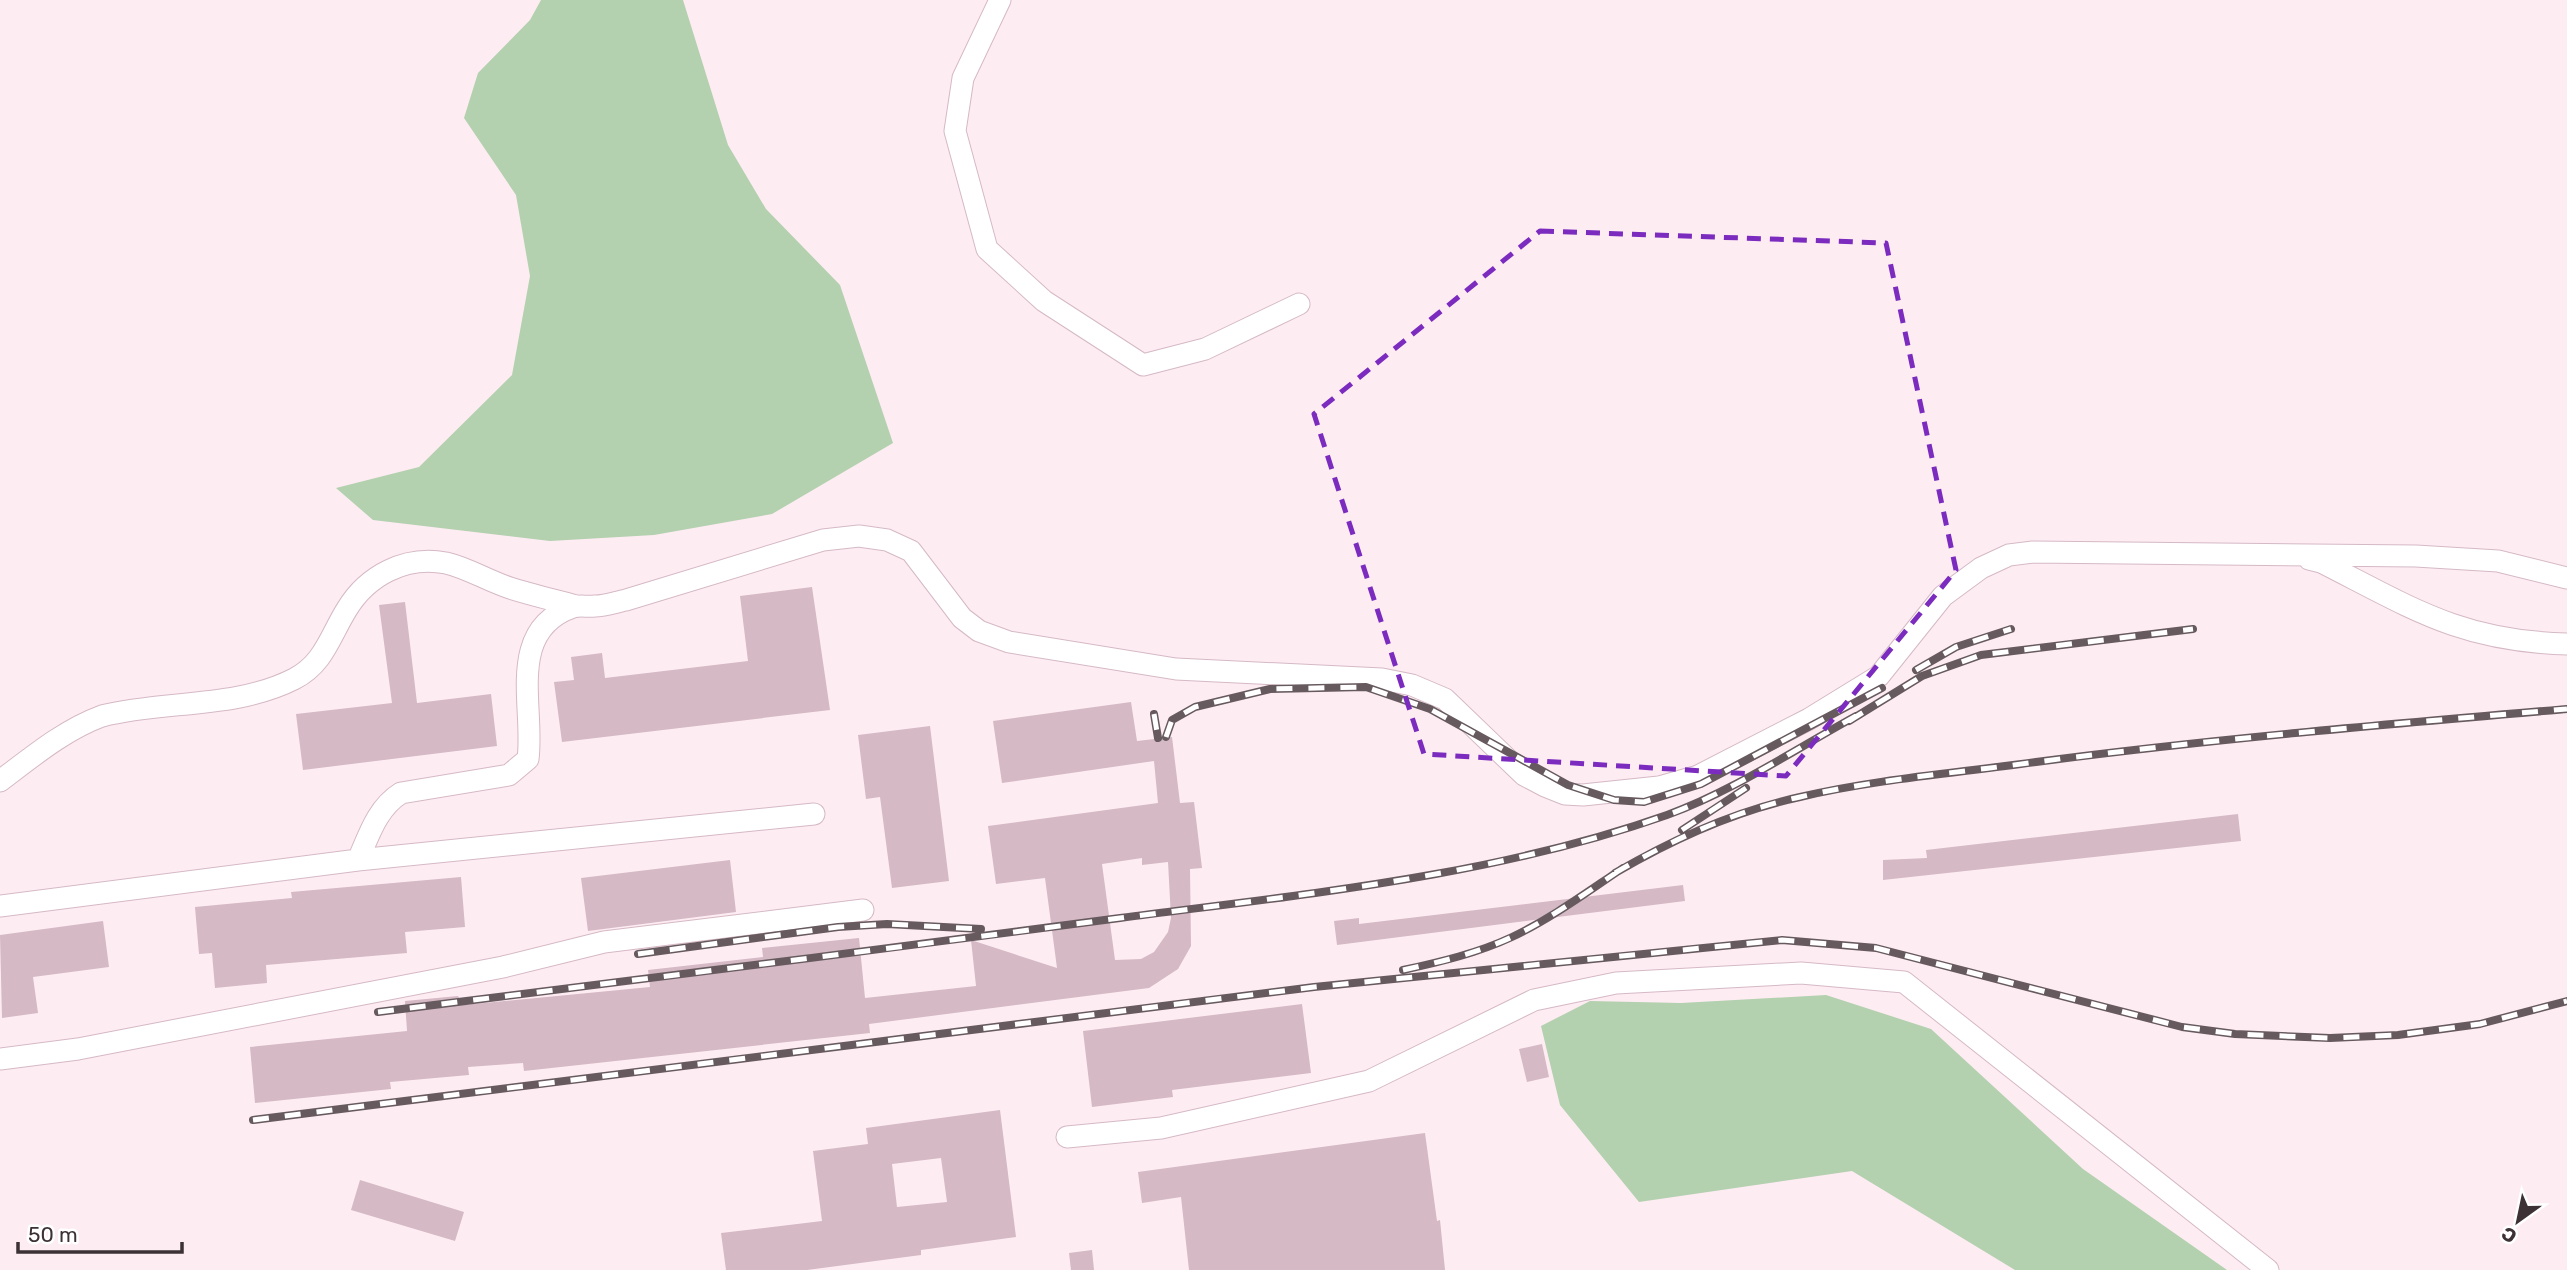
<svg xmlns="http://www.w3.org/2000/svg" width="2567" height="1270" font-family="Rubik,sans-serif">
  <rect width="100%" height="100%" fill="#feecf3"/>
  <path fill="#b3d0af" d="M541 0H683L728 145 766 209 840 285 893 443 772 514 654 535 550 541 373 520 336 488 419 467 512 375 530 276 516 195 464 118 478 73 530 20Z
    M1826 995 1931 1029 2083 1169 2227 1270H2015L1852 1171 1639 1202 1560 1105 1541 1026 1590 1001 1681 1003Z"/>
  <path fill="#d5b9c4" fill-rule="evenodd" d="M812 587 830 710 562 742 554 682 574 680 571 657 602 653 605 678 748 661 740 596Z
    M405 602 417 703 491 694 497 746 303 770 296 714 392 703 379 605Z
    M1131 702 1137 741 1172 737 1180 803 1194 802 1202 868 1190 869 1191 946 1178 969 1149 988 869 1024 870 1033 524 1071 523 1063 468 1067 469 1075 390 1082 391 1089 255 1103 250 1047 407 1031 405 1001 458 996 463 1005 650 987 648 970 763 957 762 948 859 938 865 998 976 986 971 940 1057 968 1045 878 996 884 988 826 1158 803 1154 761 1002 783 993 721ZM1142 858V865L1168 862 1171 918 1168 932 1154 952 1141 959 1115 960 1102 864Z
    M930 726 949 881 892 888 880 797 866 799 858 735Z
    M2238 814 2241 841 1883 880V860L1927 858 1926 850Z
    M730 860 736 912 588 931 581 878Z
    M461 877 465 927 405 932 407 953 266 965 267 983 215 988 212 953 199 954 195 907 292 898 291 892Z
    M1683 885 1685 901 1337 945 1334 921 1359 918V924Z
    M103 921 109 967 33 977 38 1013 2 1018 0 935Z
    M1302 1004 1311 1073 1172 1090 1173 1097 1092 1107 1083 1031Z
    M1542 1044 1549 1077 1527 1082 1519 1049Z
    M1000 1110 1016 1237 921 1250V1255L807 1270H726L721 1233 822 1221 813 1151 868 1144 866 1128ZM941 1158 947 1202 897 1207 892 1164Z
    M1425 1133 1437 1221 1440 1220 1445 1270H1189L1181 1197 1142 1203 1138 1172Z
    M360 1180 464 1212 455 1241 351 1210Z
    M1092 1250 1094 1270H1071L1069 1253Z"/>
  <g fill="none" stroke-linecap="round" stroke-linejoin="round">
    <g stroke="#d5b9c5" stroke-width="23">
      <path id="minor" d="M1000 0 963 78 955 131 987 249 1044 301 1143 365 1205 349 1299 304
        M2309 559 2321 562C2412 608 2460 641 2567 644
        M0 781C32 757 64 730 102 716 164 700 235 709 294 679 324 664 330 636 347 609 367 576 405 555 446 563 468 568 488 581 510 588 532 595 554 600 576 606
        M358 860C369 835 377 808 401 793L509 775 528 759C535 708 505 630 573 607 580 605 587 607 595 606 605 606 616 602 626 600L823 540 859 536 887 540 911 551 962 618 979 631 1009 642 1176 669 1382 679 1412 685 1445 699 1524 775 1545 786 1565 794 1583 795 1659 787 1698 776 1809 719 1879 676 1943 596 1981 568 2009 555 2033 552 2416 556 2498 561 2567 578
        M0 906 358 860 814 814
        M0 1059 78 1049 503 967 604 942 863 910
        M1067 1137 1161 1128 1369 1081 1534 1000 1616 983 1801 973 1904 982 2268 1270"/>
    </g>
    <use href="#minor" stroke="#fff" stroke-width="21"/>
    <g stroke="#675a5f" stroke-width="8">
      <path id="rail" d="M1916 670 1956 647 2011 629
        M1154 714 1158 738
        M1849 721 1922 676 1981 655 2193 629
        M1166 737 1172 720 1195 707 1270 689 1366 687 1430 709 1568 785 1614 800 1644 802 1701 784 1882 688
        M1682 830 1746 788
        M1615 873C1673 839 1735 811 1800 797 1877 779 1957 773 2036 762 2212 739 2390 724 2567 709
        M638 954 838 927 887 924 981 929
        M1403 970C1440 962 1478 953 1512 937 1552 918 1587 892 1623 868
        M378 1012C625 981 873 951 1120 918 1304 894 1491 877 1667 815 1733 791 1794 750 1856 716
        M253 1120 1314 987 1782 940 1876 948 2182 1027 2235 1034 2330 1038 2398 1035 2480 1024 2567 1001"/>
    </g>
    <use href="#rail" stroke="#fff" stroke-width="5" stroke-dasharray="16" stroke-linecap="butt"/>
  </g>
  <path fill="none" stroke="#7b2cbf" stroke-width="5" stroke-dasharray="14 9" stroke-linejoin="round" d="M1540 231 1886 243 1956 570 1786 776 1424 754 1314 414Z"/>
  <g transform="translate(2518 1221) rotate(213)" stroke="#ffffff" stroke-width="5" paint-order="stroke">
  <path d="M0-5L12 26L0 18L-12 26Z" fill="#3c3135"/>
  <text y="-10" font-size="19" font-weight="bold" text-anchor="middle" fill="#3c3135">С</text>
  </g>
  <path d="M18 1242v10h164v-10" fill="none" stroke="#3c3135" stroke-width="3.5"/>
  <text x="28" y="1242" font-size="21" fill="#3c3135" stroke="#ffffff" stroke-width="5" paint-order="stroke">50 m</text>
</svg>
